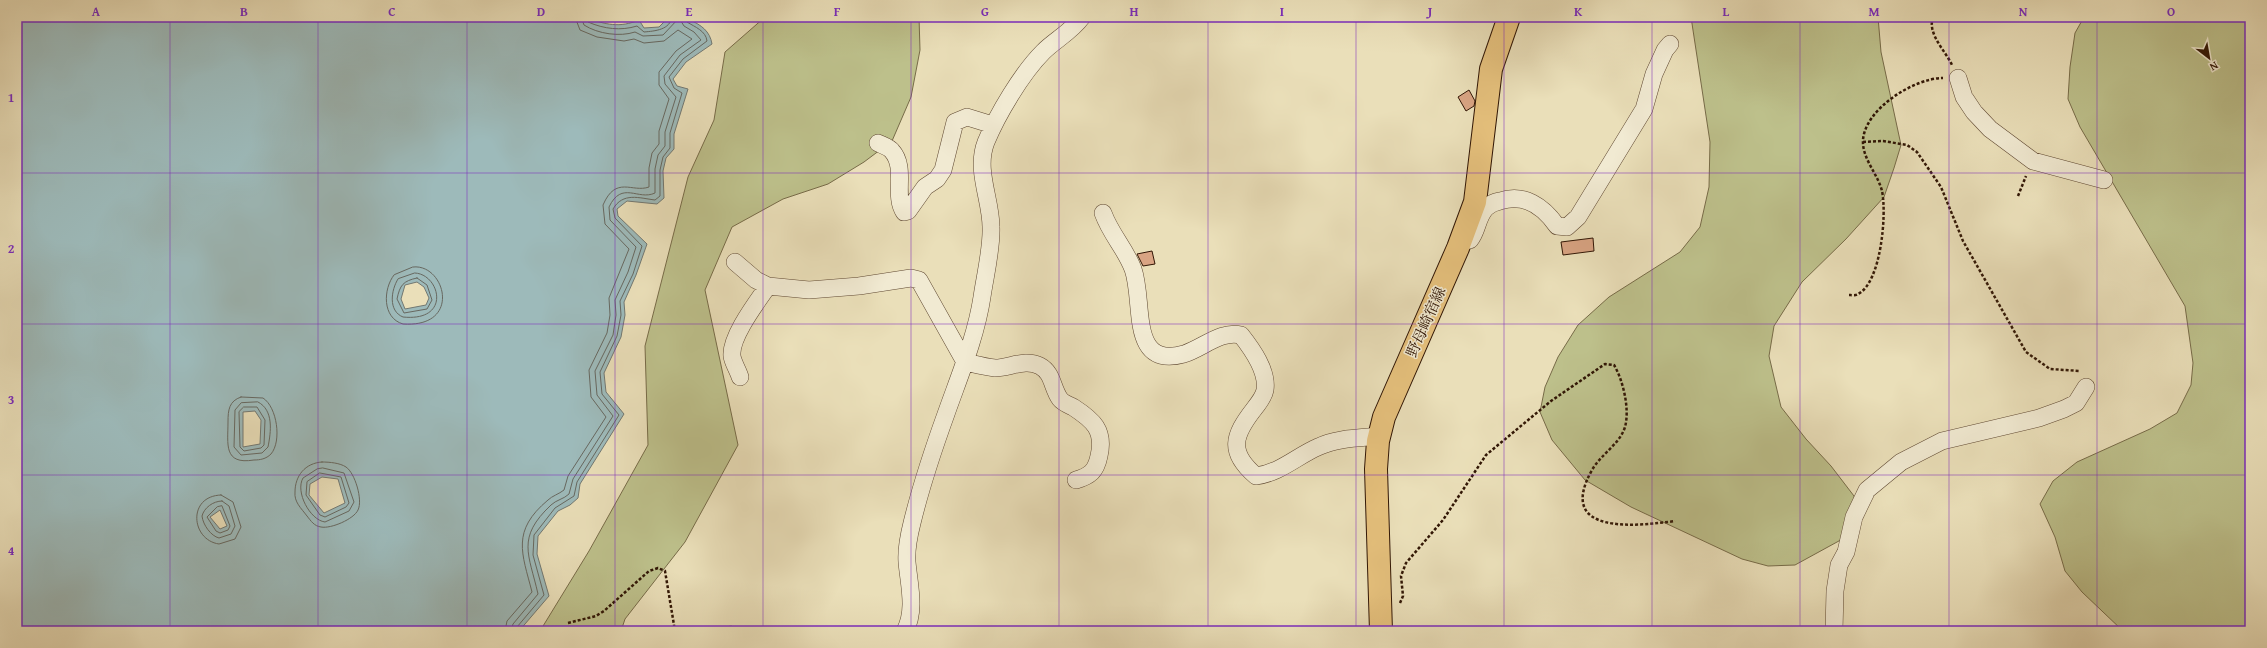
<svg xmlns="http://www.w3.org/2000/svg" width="2267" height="648" font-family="'Gentium Book Plus','Noto Serif JP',serif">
  <rect width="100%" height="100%" fill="#eadfb9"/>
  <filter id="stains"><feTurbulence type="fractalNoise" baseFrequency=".005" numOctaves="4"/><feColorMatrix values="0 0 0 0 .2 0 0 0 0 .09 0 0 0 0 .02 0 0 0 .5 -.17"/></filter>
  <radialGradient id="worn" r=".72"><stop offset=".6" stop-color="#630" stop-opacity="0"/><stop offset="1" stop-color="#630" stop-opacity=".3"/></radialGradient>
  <path fill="#bdc08b" stroke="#776b48" d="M765 17H919L920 50 911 97 892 141 864 162 828 184 783 199 732 227 705 290 738 445 685 542 625 619 621 631H540L589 551 648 445 645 346 688 177 714 120 725 52Z
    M1691 17H1878L1881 52 1901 145 1894 168 1884 197 1846 239 1802 282 1774 326 1769 356 1781 407 1806 439 1831 466 1854 496 1859 517 1848 536 1795 565 1768 566 1742 559 1631 507 1585 480 1552 440 1540 412 1545 387 1558 357 1578 325 1609 297 1680 252 1700 227 1709 187 1710 142Z
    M2084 17H2250V631H2123L2082 592 2065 571 2055 537 2040 504 2053 481 2077 462 2150 429 2177 413 2191 385 2193 363 2185 306 2080 127 2068 99 2070 67 2075 33Z"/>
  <path fill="#9dbaba" stroke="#727872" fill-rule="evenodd" d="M17 17H586C605 25 620 28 639 20L644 28 659 27 669 17H689L690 20C701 25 710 31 712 44L686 62 673 79 677 86 688 89 674 134V149L666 158 663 171 664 198 657 204 627 201 617 209 618 216 647 244 636 275 624 302 625 315 621 337 604 373 606 392 624 414 580 484 578 498 570 505 558 511 538 536 537 554 549 596 519 631H17ZM417 282 424 287 429 298 426 305 405 309 401 299 405 285ZM255 411 261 420 260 444 243 447V412ZM322 477 338 479 345 503 324 513 309 495 310 484ZM220 510 227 526 220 529 210 517Z"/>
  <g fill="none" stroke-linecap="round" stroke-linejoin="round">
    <path stroke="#676860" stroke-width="1" d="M586 17 588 22C604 29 621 31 637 26L644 32C655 31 670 30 672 17
      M413 267C445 263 463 328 403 324 382 318 383 289 394 275Z
      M415 273C440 274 452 322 403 317 388 311 391 290 398 279Z
      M417 278 427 285 432 300 427 309 404 313 397 299C400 285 403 281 417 278Z
      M241 397 263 398C277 407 282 441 271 454 266 459 260 460 254 460 223 465 228 444 228 422 228 410 229 401 241 397Z
      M258 402C274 410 271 432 268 447L262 453 241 455 234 447 235 410 241 403Z
      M244 407H257L265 420 264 445 261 448 244 451 240 447 239 412Z
      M322 462C330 462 340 463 346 467 355 473 363 500 358 510 354 519 331 529 321 527 314 526 311 521 307 516 301 508 294 502 295 492 295 476 305 463 322 462Z
      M323 468 344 473 354 502 349 511 325 522C310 520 295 492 303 478L317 469Z
      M320 473 341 477 349 503 346 507 325 517 320 515 306 495 307 482Z
      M221 495 233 502 241 527 235 539 219 544C191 540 187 496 221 495Z
      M222 501 229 506 235 526 231 534 219 538C211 536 203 525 202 516 204 508 213 501 222 501Z
      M222 506 230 526 228 530 220 533 216 531 207 517 217 507Z
      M505 631 507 621 532 592C522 553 511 531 548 500 552 496 559 494 564 490L568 476 606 417 591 397 589 370 607 333 610 315 609 298 629 249 605 224 603 205C616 175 632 193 649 187V168L652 153 659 144V131L669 99 659 85V72L676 51 692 39 678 30 664 41 644 43 634 39 624 41 597 37 580 30 575 17
      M511 631 513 624 538 594C529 554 516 538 551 505 556 500 564 499 569 494L573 479 613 416 597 395 595 371 613 335 616 315 615 300 628 272 636 247 610 220 609 207C622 180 638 201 655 193V169L658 155 665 146V132L676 97 665 84 664 76 680 55 701 40 694 32 684 26 679 18 663 35 643 36 635 32C620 37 598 34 584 25L581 17
      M516 631 517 627 544 595 533 555 534 535 555 508 574 496 577 482 619 415 602 394 600 372 617 336 621 315 620 301 633 274 642 246 615 218 613 209C623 192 639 198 655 200L660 196V170L663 157 670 148V133L682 93 674 88 669 77 683 59 707 41C706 31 695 27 687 22L686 17"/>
  </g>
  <path fill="#d9a483" stroke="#311605" d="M1469 90 1475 101 1474 106 1466 111 1458 97Z
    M1593 238 1594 251 1563 255 1561 242Z
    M1152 251 1155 264 1143 266 1137 254Z"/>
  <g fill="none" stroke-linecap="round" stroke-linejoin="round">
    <g stroke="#5f4832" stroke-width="18">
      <path id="street" d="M1958 78 1964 97 1974 112 1990 129 2033 161 2104 180
        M878 143C882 145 889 147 892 151 907 168 893 195 904 212L908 211 925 187 937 179 943 170 955 122 967 117 993 125
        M1103 213C1111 235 1125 248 1133 269 1145 303 1128 369 1184 354 1203 348 1221 330 1241 335 1252 349 1268 371 1265 390 1264 396 1258 404 1254 409 1233 436 1228 452 1256 476 1280 473 1297 456 1318 447 1336 438 1360 438 1380 436
        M1461 241 1470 240C1478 230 1477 217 1486 208 1490 204 1494 202 1500 201 1524 193 1543 206 1557 226L1567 227 1578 217 1644 109 1654 74 1665 50 1670 44
        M735 262 756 280 768 286 809 290 859 286 911 278 919 280 965 362C974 364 985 367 995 368 1010 368 1025 358 1040 366 1053 373 1052 388 1060 399 1063 403 1069 405 1073 407 1093 420 1105 430 1099 456 1096 471 1090 476 1076 480
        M740 377C738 370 733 363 732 356 730 337 757 302 768 286
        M905 631C916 610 909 585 907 562 906 549 909 535 912 523 921 486 933 450 946 414 959 377 976 337 982 297 985 276 992 248 991 227 991 199 975 170 986 142 997 115 1022 73 1043 52 1055 40 1071 32 1082 17
        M1834 631 1835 591 1839 565 1846 552 1854 517 1867 490 1901 462 1942 441 2039 418 2064 409 2076 403 2086 387"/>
    </g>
    <g stroke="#311605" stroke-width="24">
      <path id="primary" d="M1381 631 1376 469 1378 441 1384 417 1458 248 1475 202 1491 69 1509 17"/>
    </g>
    <path stroke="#311605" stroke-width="2.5" stroke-dasharray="3 2" stroke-linecap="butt" d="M1933 17C1927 34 1945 50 1952 65
      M1863 142 1883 141 1907 145 1917 152 1941 187 1963 241 2026 352 2050 369 2080 371
      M2018 196 2026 176
      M1849 295C1851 295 1856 296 1858 294 1881 283 1887 214 1882 191 1878 174 1862 159 1863 140 1865 109 1914 78 1943 78
      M1400 603 1403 596 1401 576 1406 563 1443 520 1486 455 1551 401 1605 364 1614 365C1623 380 1630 409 1625 427 1620 444 1601 454 1592 470 1555 536 1637 526 1675 521
      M568 623 596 616 604 611 649 571 658 568 665 571 675 631
      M689 631 731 627 748 631"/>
    <use href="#street" stroke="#f1ead2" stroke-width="17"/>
    <use href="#primary" stroke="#e5c07c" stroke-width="22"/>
  </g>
  <path fill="none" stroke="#7b2cbf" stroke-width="1" stroke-opacity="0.55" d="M170 17V631M318 17V631M467 17V631M615 17V631M763 17V631M911 17V631M1059 17V631M1208 17V631M1356 17V631M1504 17V631M1652 17V631M1800 17V631M1949 17V631M2097 17V631M17 173H2250M17 324H2250M17 475H2250"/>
  <g text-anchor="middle" stroke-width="3" stroke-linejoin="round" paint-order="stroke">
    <g font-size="15" fill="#311605" stroke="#f1ead2">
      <text transform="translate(1426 322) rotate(-66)" y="5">野母崎宿線</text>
    </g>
  </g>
  <rect width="2267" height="648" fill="none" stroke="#eadfb9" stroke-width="44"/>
  <g transform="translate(2209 58) rotate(149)" stroke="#f1ead2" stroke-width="3" paint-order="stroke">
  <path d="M0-3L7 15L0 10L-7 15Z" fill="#311605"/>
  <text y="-6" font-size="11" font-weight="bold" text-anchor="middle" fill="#311605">N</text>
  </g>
  <rect x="22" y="22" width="2223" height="604" fill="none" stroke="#7b2cbf" stroke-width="1.5"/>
  <g font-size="13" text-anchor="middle" font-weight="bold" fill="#7b2cbf">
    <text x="96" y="16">A</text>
    <text x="244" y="16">B</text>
    <text x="392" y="16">C</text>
    <text x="541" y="16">D</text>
    <text x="689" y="16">E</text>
    <text x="837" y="16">F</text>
    <text x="985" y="16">G</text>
    <text x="1134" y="16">H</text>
    <text x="1282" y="16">I</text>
    <text x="1430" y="16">J</text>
    <text x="1578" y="16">K</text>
    <text x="1726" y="16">L</text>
    <text x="1874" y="16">M</text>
    <text x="2023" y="16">N</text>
    <text x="2171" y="16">O</text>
    <text x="11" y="102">1</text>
    <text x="11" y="253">2</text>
    <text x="11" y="404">3</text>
    <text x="11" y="555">4</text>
  </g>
  <rect width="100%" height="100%" filter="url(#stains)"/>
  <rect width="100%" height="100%" fill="url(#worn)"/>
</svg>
